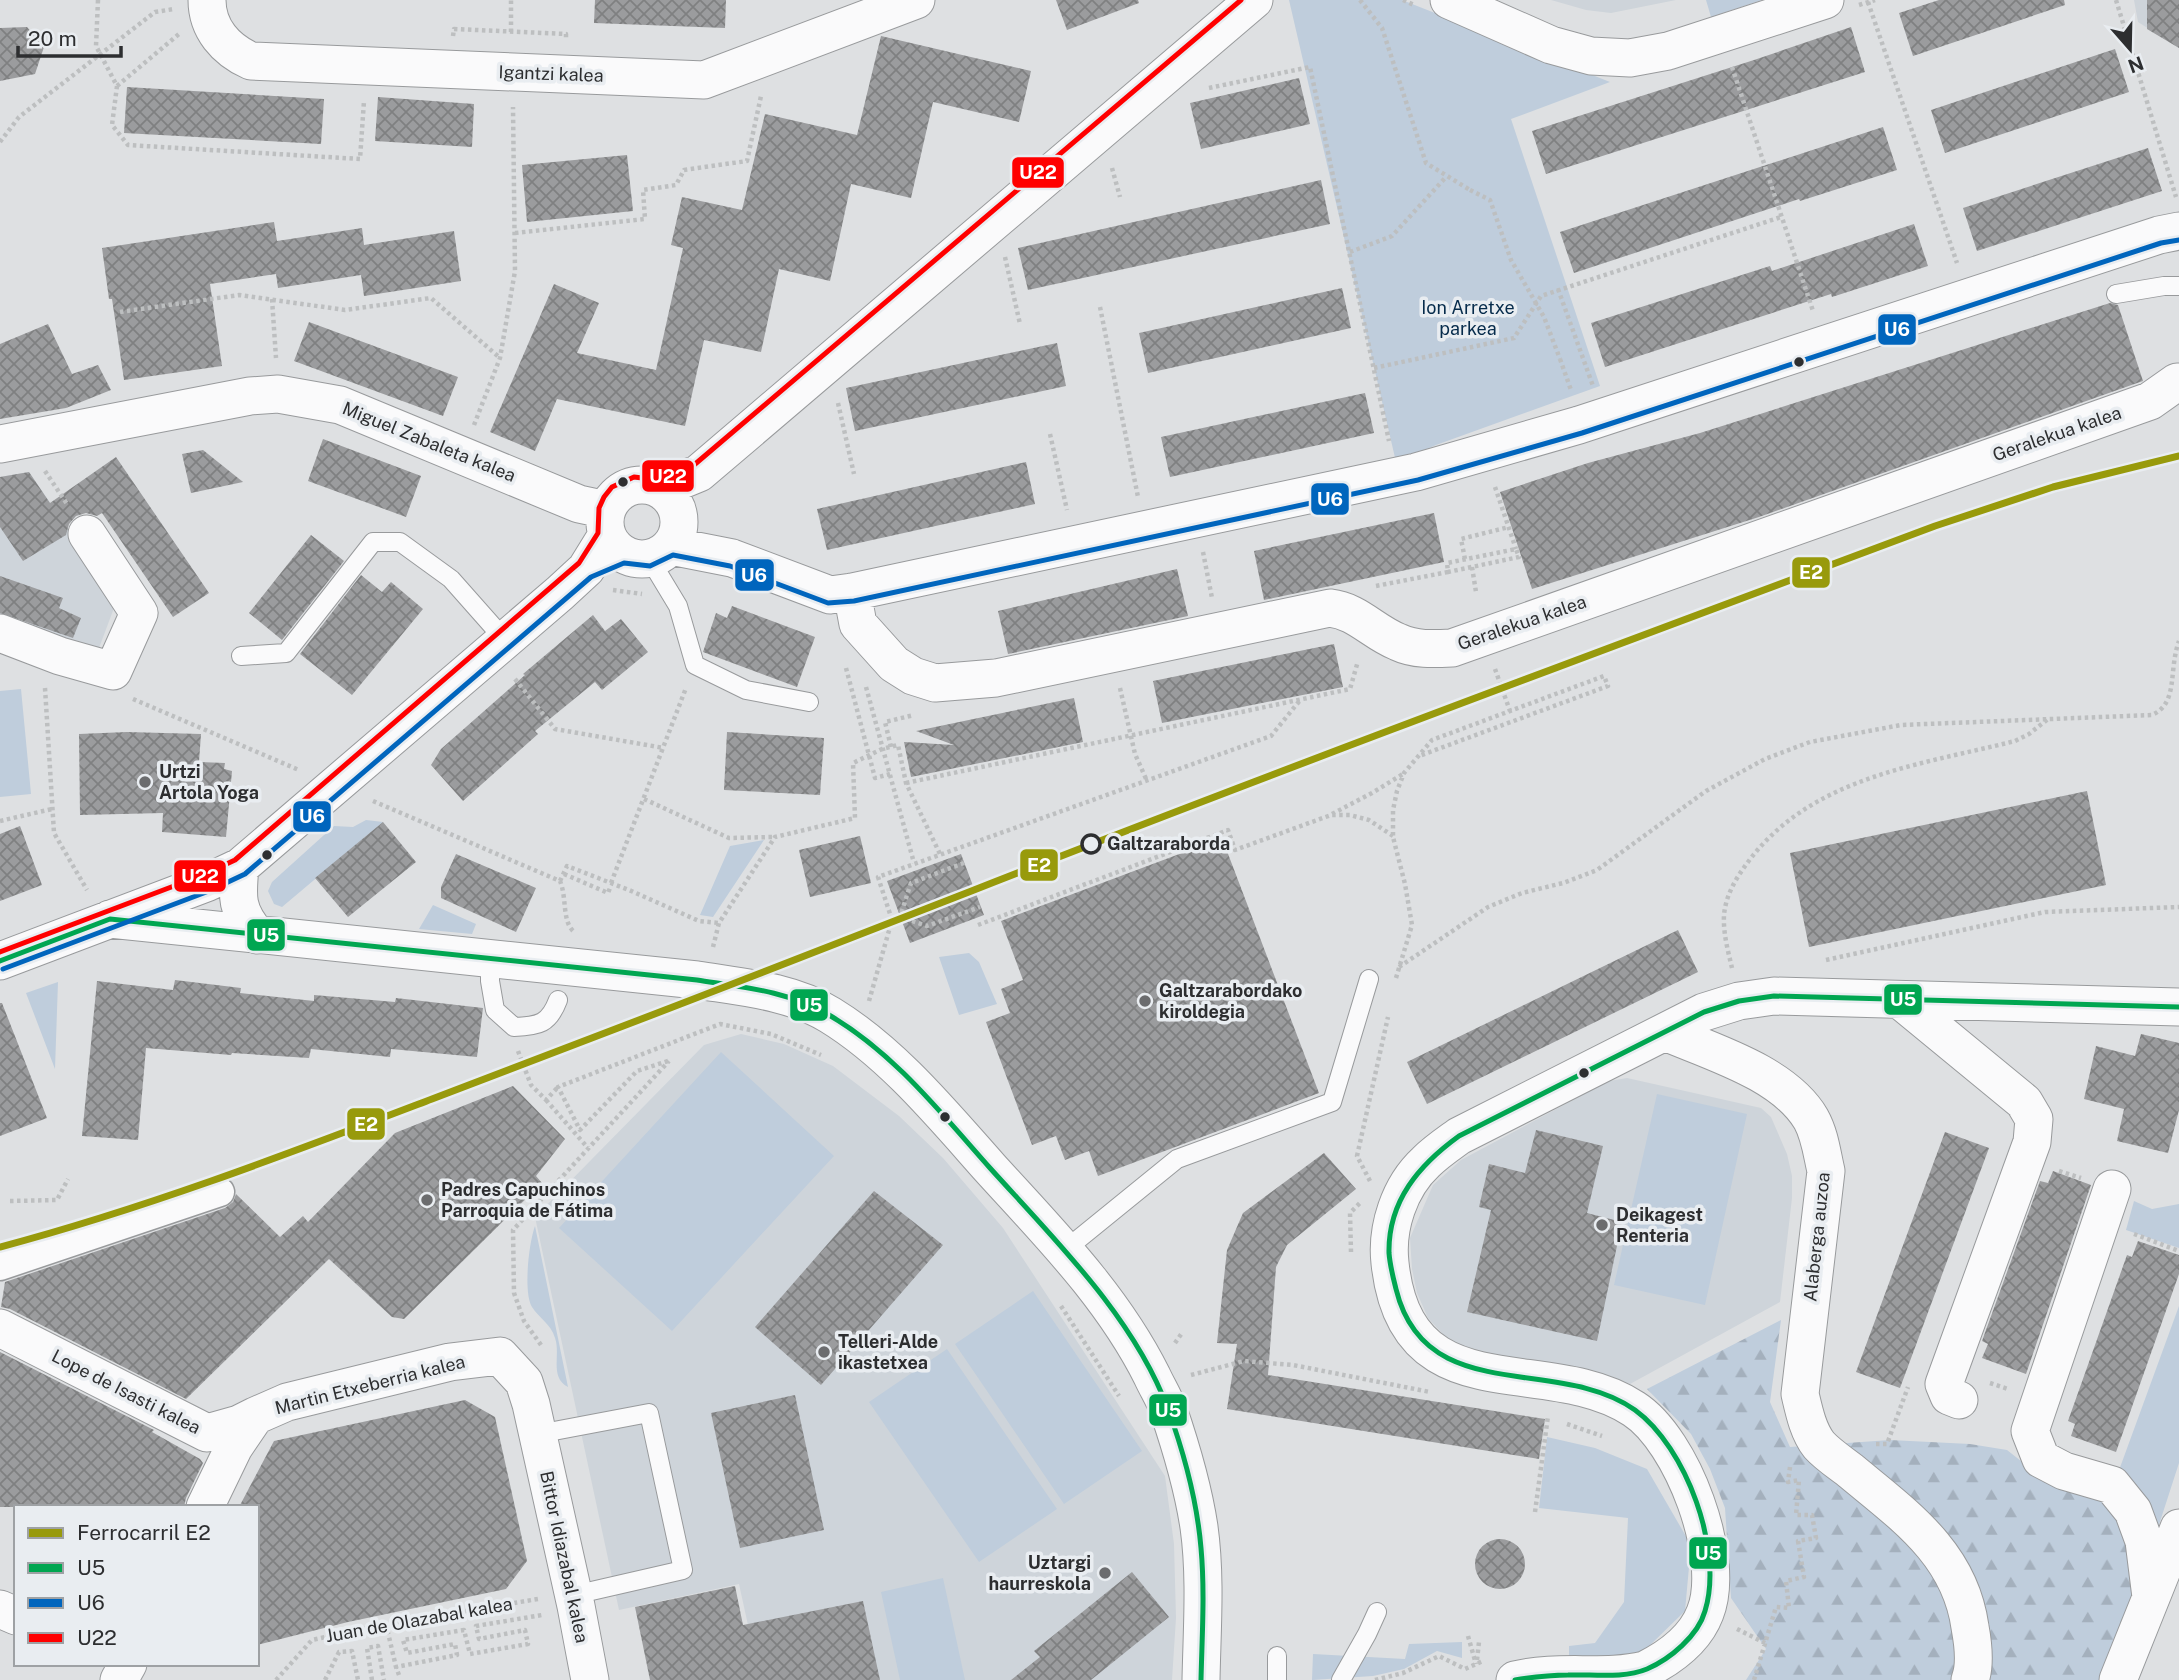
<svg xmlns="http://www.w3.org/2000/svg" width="2179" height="1680" font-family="'Public Sans',sans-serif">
  <defs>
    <pattern id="forest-firs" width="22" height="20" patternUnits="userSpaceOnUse" patternTransform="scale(1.75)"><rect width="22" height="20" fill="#bfcddc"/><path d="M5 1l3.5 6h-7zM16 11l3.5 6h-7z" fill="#a4b0bd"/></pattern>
    <pattern id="building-cross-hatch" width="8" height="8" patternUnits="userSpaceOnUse" patternTransform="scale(1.75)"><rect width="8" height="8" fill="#9b9c9e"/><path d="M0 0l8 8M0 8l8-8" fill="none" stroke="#7f8081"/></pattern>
  </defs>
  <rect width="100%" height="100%" fill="#dee0e2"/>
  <path fill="#ced4da" d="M1551 0H1676L1611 13 1586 10Z
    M2134 0H2179V48L2138 22Z
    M29 472 117 600 96 656 0 620V477Z
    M741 1034 784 1044 833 1066 899 1116 943 1158 1003 1228 1165 1476 1174 1544 1176 1618 1172 1680H760L739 1584 619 1610 535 1217 704 1045Z
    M1627 1078 1761 1108 1771 1117 1787 1154 1792 1176V1198L1780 1302 1630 1384 1599 1374 1509 1359 1451 1343 1428 1318 1417 1293 1412 1269 1410 1238 1433 1185 1461 1160 1609 1081Z"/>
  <path fill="#bfcddc" d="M1289 0H1402L1610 82 1511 119 1600 386 1436 445 1396 462Z
    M1706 0H1762L1711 17Z
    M21 689 31 794 0 797V691Z
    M366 820 383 822 282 907 274 904 268 891 272 882 334 826 353 827Z
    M764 840 713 917 700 915 730 846Z
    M433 905 476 924 472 934 419 929Z
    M969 953 979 962 997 1004 959 1015 939 957Z
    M58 982 55 1069 26 993Z
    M721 1052 834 1156 672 1331 559 1228Z
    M1657 1094 1747 1114 1705 1305 1614 1285Z
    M2134 1201 2152 1209 2179 1204V1248L2126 1230Z
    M535 1226 568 1387C549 1377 561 1355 555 1338 551 1324 539 1318 532 1307 523 1292 529 1242 535 1226Z
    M1033 1291 1142 1451 1064 1504 955 1344Z
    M2179 1306V1463L2156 1534 2118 1473Z
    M947 1349 1057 1509 979 1562 869 1402Z
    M1547 1437 1595 1448 1647 1469 1691 1545 1685 1611 1642 1653 1569 1666V1646L1595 1643 1624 1602 1628 1518 1539 1508Z
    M943 1578 965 1680H900L881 1592Z
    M1462 1642V1658L1437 1651 1404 1669 1373 1676 1312 1680 1313 1654 1405 1659 1409 1644Z"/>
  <path fill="url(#forest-firs)" d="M1781 1320 1770 1402 1790 1447 1890 1440 1970 1444 2007 1450 2045 1480 2105 1502 2129 1537 2136 1579 2125 1646 2111 1680H1746L1766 1649 1731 1598 1725 1508 1710 1469 1691 1434 1647 1389Z"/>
  <path fill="url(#building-cross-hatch)" d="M595 0H726L725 28 594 23Z
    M1056 0H1138L1139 3 1067 30Z
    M1939 0H2064L2065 5 1913 56 1899 13Z
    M2147 0H2179V48L2147 29Z
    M27 27 44 47 35 74 0 81V28Z
    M1851 27 1865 72 1546 174 1532 131 1754 60Z
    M881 36 1031 71 1019 122 933 102 911 198 851 184 830 281 779 269 761 352 704 340 685 426 557 399 535 451 490 432 554 284 599 303 577 353 656 370 683 248 671 245 682 197 742 210 765 114 857 135Z
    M2115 49 2129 92 1945 153 1931 110Z
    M1299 78 1310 124 1201 149 1190 103Z
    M127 87 324 99 321 144 124 133Z
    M378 97 474 104 472 147 375 141Z
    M1883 127 1897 170 1800 201 1799 199 1574 273 1560 232Z
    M2148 148 2162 191 1977 251 1963 208Z
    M627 155 633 211 527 222 522 165Z
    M1321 180 1330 224 1028 290 1018 248Z
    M274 222 277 241 362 228 364 245 454 231 461 281 364 296 361 275 278 288 276 274 210 284 222 366 124 380 112 299H109L102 248Z
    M1914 224 1928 266 1832 297 1831 294 1605 367 1591 323 1770 266 1772 271Z
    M1342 288 1351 328 1148 373 1139 333Z
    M2110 303 2118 305 2143 381 2140 382 1759 517 1532 589 1500 492 1588 463 1700 433Z
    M309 322 458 377 443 416 294 361Z
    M48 324 72 374 98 365 111 390 66 408 0 419V344Z
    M1057 343 1066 386 855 431 846 388Z
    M1365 393 1374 433 1170 477 1161 437Z
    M323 439 421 476 406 517 308 481Z
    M203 450 243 482 191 493 182 454Z
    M116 457 209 593 173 617 102 513 97 516 86 513 76 516 69 524 66 535 23 561 0 527V477L29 472 50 503Z
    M1026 462 1035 504 827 550 817 509Z
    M1434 513 1444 562 1264 600 1254 551Z
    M311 535 344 561 282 640 249 613Z
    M1177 569 1188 616 1008 654 998 611Z
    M361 575 382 592 391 582 423 609 352 695 300 654Z
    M0 576 63 598 59 608 81 618 73 638 0 613Z
    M732 606 815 637 797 687 703 652 716 613 727 618Z
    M593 615 605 631 621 619 648 652 602 690 595 682 535 731 538 734 463 801 431 765 441 749 525 675 523 674Z
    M1334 644 1343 687 1162 723 1153 681Z
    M1074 698 1083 742 911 777 904 742 954 745 916 731Z
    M127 732 201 734 199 762 225 763 224 769 232 771 226 837 162 832 163 813 80 815 79 734Z
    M727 732 824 738 820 795 724 790Z
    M2087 791 2106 885 1809 947 1790 853Z
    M383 822 416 862 348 917 315 878Z
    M20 826 42 885 0 901V834Z
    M860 836 871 883 810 897 799 850Z
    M1222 838 1319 1093 1098 1176 1089 1151 1065 1160 1056 1136 1032 1145 986 1022 1010 1013 1001 989 1023 980 1001 921Z
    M456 854 536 888 516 932 441 898V887Z
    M961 854 984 915 910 943 887 881Z
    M1678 930 1698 972 1427 1104 1407 1062Z
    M175 980 241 988 240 993 314 1001V995L395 1002 396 998 483 1008 477 1057 391 1049 390 1057 311 1049 309 1058 232 1053 231 1055 146 1048 138 1140 82 1136 97 981 173 990Z
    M0 1003H2L47 1118 0 1136Z
    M2141 1034 2179 1043V1110L2168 1153 2117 1141 2124 1109 2084 1099 2096 1046 2135 1056Z
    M513 1086 565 1139 536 1176 542 1183 404 1319 392 1317 329 1259 186 1399 10 1309 1 1307 5 1282 225 1208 233 1202 236 1194 280 1237 303 1216 308 1222 395 1133Z
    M1536 1130 1603 1146 1587 1213 1622 1222 1597 1341 1467 1312 1491 1210 1479 1207 1489 1164 1525 1173Z
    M1945 1132 1989 1148 1900 1388 1856 1372Z
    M1324 1153 1356 1189 1287 1245 1276 1267 1268 1375 1545 1419 1539 1459 1227 1409 1237 1344 1217 1343 1227 1250 1243 1213Z
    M2053 1171 2091 1185 2026 1374 1982 1358 1988 1344 1982 1341 2040 1181 2048 1183Z
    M874 1191 943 1245 821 1385 755 1327Z
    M2138 1241 2179 1255V1274L2116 1452 2071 1436 2075 1424 2068 1421 2127 1255 2132 1257Z
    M0 1352 154 1430 152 1432 200 1459 203 1463 186 1498 184 1507H0Z
    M795 1395 824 1530 740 1548 711 1413Z
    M465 1400 495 1417 527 1561 506 1589 348 1622 257 1645V1507H239L274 1441Z
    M1475 1564a25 25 0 1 1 50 0a25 25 0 1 1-50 0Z
    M1132 1572 1169 1617 1091 1680H1011L1040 1657 1034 1651Z
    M735 1586 743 1625 863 1601 880 1680H650L635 1607Z"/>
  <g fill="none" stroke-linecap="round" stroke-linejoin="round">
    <g stroke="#989a9c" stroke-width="20">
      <path id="service" d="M2116 294 2164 286H2179
        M649 558 678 606 695 665 746 690 809 702
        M241 656 286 653 373 542H400L451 579 505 640
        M490 959V981L495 1010 514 1027C539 1026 549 1024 558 1000
        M1065 1250 1177 1159 1332 1102 1369 979
        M538 1434 649 1413 683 1570 574 1595
        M1277 1656V1680
        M1341 1680 1367 1634 1377 1612"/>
    </g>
    <g stroke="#989a9c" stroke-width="31">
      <path id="pedestrian" d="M0 1266 220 1192"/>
    </g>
    <g stroke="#989a9c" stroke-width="39">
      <path id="minor" d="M207 0C207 29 226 50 251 61L704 80 916 0
        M1449 0 1551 45 1591 56 1630 58 1668 51 1825 0
        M0 444 250 396 278 394 340 405 579 504 607 510
        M605 522a37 37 0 1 1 74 0a37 37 0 1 1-74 0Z
        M660 489 699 473 1254 0
        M671 546 732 558 830 595 852 592 1416 472 1579 425 2159 235 2179 231
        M852 592 858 624 894 664 913 676 935 683 996 678 1330 608C1357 611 1373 632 1398 642 1415 650 1433 649 1452 648L2150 401 2177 382
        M0 633 60 656 113 671 139 613 87 534
        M240 867C237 897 236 911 257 935
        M110 919 697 980C741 987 791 991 830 1015 892 1053 942 1114 990 1168 1049 1233 1112 1296 1152 1376 1157 1387 1164 1398 1168 1409 1181 1447 1193 1487 1199 1527 1206 1577 1202 1629 1201 1680
        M0 961 206 883 240 867 560 593 586 569 607 535
        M1900 1000 2024 1102 2034 1119 2032 1142 1944 1384 1949 1396 1959 1400
        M1665 1032C1712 1052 1784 1073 1811 1119 1820 1135 1822 1154 1826 1171L1800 1394C1804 1411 1808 1431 1819 1445 1828 1455 1842 1464 1852 1472 1905 1516 1960 1554 1970 1627 1973 1643 1976 1664 1970 1680
        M2112 1189 2030 1431 2041 1459 2064 1471 2112 1485 2133 1511 2144 1541 2151 1597
        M0 1328 207 1433 239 1424 255 1416
        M205 1507 234 1447 255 1416 287 1402 450 1362 500 1356 524 1382 531 1404 576 1606 590 1680
        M0 1609 16 1616
        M119 1680 128 1664
        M1515 1680C1558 1669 1604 1680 1645 1670 1669 1658 1695 1639 1705 1613 1727 1558 1682 1440 1634 1409 1546 1351 1406 1416 1390 1263 1386 1228 1399 1187 1426 1162 1436 1152 1448 1144 1459 1136L1704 1012 1739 1001 1774 996 2179 1007
        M2118 1680 2179 1528"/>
    </g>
    <path stroke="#bdbfc0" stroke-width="4.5" stroke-dasharray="3.5 3.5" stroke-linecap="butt" d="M98 0 96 46 117 86 112 125 128 145 360 159 364 101
      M1360 0 1382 28 1426 163 1470 190
      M1403 0 1414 5
      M2116 0 2176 197
      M1868 2 1957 263
      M1859 5 1875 0
      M511 32V0
      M453 36 454 29 566 34V39
      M1732 67 1813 311
      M117 86 179 34
      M1209 88 1310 67 1389 441
      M0 142 19 117 155 12 174 9
      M1112 168 1120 197
      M515 233 645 219 643 190 676 185 684 170 747 161 761 96
      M1350 252 1392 236 1446 177
      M1005 257 1020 324
      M1558 289 1593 386
      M272 299 276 358
      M1100 307 1138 497
      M120 312 239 295 345 310 431 298 500 358
      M1560 359 1571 390
      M1374 368 1514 338 1541 296 1781 217
      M838 403 854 474
      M474 425 500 358 515 271 513 107
      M1050 434 1067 510
      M45 471 67 504
      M1495 487 1516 549
      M1203 552 1212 598
      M1465 559 1461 539 1509 527
      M1472 567 1476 592
      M1376 586 1448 572 1447 563 1516 549 1519 557 1448 572
      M613 590 642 594
      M1495 669 1510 711
      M515 679 555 729 664 748
      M866 687 914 863
      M45 688 54 833 87 890
      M1120 688 1135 754 1147 781
      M133 699 299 770
      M891 747 885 722 914 715
      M906 783 1350 689 1358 661
      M644 799 729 838 774 837
      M373 801 560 881C567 898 562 920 573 931
      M1332 814 1372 793 1403 774
      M0 821 52 809
      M964 863 911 883 900 917 927 926 980 907
      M564 874 608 893 610 888
      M560 881 567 866 629 890 699 921 719 923
      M611 883 686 688
      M892 920 878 877 1271 736 1301 699
      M978 925 1228 830 1235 850 1331 815H1350L1369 820 1393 836
      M713 947 719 923 775 837 855 818 853 763 882 749 898 745 906 783 940 854
      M1826 960 2045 912 2179 907
      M1399 967 1488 907 1522 893 1563 883 1597 870 1706 791 1765 759 1810 742 1901 725 2152 715C2179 703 2168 671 2179 641
      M1732 968C1728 951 1723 933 1724 915 1726 893 1738 875 1751 858 1815 776 1920 765 2015 741L2029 734 2048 719
      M1396 978 1412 925 1405 884 1393 837V810L1397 791 1404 773 1432 740 1604 676 1608 686 1419 756
      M869 1001 892 920 900 917
      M518 1051 531 1085 546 1100 558 1087
      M668 1061 637 1071 580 1130 558 1087 720 1024 771 1034 821 1055
      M546 1100 588 1148
      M2059 1171 2081 1178
      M1370 1181 1357 1156 1388 1017
      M10 1201 57 1200 68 1179
      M2134 1234 2179 1251
      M1351 1252 1350 1213 1361 1202
      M1061 1306 1119 1396
      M1175 1343 1182 1333
      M541 1345 524 1321 514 1293 513 1230 669 1061
      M1191 1375 1244 1361 1293 1365 1430 1392
      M1990 1383 2008 1389
      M1567 1424 1602 1436
      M1876 1444H1887L1908 1387
      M1535 1512 1548 1416
      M386 1624 396 1667
      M1737 1629 1765 1643
      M1468 1636 1476 1664
      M1477 1660 1479 1642
      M399 1675 396 1667 457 1655 455 1644 407 1653 403 1640 464 1630 470 1654 528 1644 525 1630 479 1639 476 1626 542 1615
      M276 1680 312 1640 386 1624 538 1599
      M325 1680 339 1652 352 1651 358 1680
      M372 1680 367 1648 378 1646 384 1680
      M1375 1680 1403 1673 1439 1656 1465 1669 1483 1661
      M1754 1680 1776 1607 1789 1608 1786 1581 1804 1577 1798 1541 1816 1538 1812 1515H1796L1799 1480 1788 1482 1790 1467"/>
    <use href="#service" stroke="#fafafb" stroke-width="18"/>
    <use href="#pedestrian" stroke="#fafafb" stroke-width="28"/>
    <use href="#minor" stroke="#fafafb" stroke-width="37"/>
    <path stroke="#bdbfc0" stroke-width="4.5" stroke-dasharray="3.5 3.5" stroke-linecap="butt" d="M1470 190 1490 200 1511 260 1544 317 1560 359
      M846 668 875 778 890 774"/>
    <g stroke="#e9edf1" stroke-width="10">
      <path id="bus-1" d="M0 961 110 919 697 980C742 987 789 991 829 1015 893 1052 941 1113 990 1168 1054 1239 1134 1317 1168 1409 1184 1453 1197 1501 1201 1548 1205 1592 1202 1636 1201 1680
        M1515 1680C1533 1677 1550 1675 1568 1675 1592 1674 1623 1679 1647 1669 1670 1659 1698 1636 1705 1611 1724 1550 1686 1447 1635 1410 1559 1355 1425 1408 1396 1289 1393 1277 1390 1266 1389 1253 1388 1201 1419 1165 1459 1136L1704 1012 1739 1001 1774 996 2179 1007"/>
    </g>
    <g stroke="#e9edf1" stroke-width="10">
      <path id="bus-2" d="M3 969 209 891 245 874 591 577 624 563 650 566 673 555 730 566 828 603 854 601 1418 480 1582 433 2161 243 2179 240"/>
    </g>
    <g stroke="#e9edf1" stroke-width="10">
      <path id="bus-3" d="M0 952 203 875 235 860 579 563 598 533 599 508 604 497 612 487 634 477 659 480 694 465 1241 0"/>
    </g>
    <use href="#bus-1" stroke="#00a651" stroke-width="5"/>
    <use href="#bus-2" stroke="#0065bd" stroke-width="5"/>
    <use href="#bus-3" stroke="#f00" stroke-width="5"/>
    <g stroke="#e9edf1" stroke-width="12">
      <path id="rail-1" d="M0 1247C147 1208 290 1153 432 1099 613 1031 794 960 974 890 1293 765 1614 646 1935 526L2053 487 2179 456"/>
    </g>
    <use href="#rail-1" stroke="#989a0c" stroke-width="7"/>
  </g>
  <g fill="#2d2e30" stroke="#e9edf1" stroke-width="2.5">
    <circle cx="1799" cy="362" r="6"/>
    <circle cx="623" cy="482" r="6"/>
    <circle cx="267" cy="855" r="6"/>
    <circle cx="1584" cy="1073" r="6"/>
    <circle cx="945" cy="1117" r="6"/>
  </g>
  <g fill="#6b6c6e" stroke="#e9edf1" stroke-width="2.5">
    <circle cx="145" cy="782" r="7"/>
    <circle cx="1145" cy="1001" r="7"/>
    <circle cx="427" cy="1200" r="7"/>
    <circle cx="1602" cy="1225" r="7"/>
    <circle cx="824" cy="1352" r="7"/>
    <circle cx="1105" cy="1573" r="7"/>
  </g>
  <circle fill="#e9edf1" stroke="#2d2e30" stroke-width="3.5" cx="1091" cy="844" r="9"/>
  <g text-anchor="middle" stroke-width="7" stroke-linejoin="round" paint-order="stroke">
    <g font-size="18" fill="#2d2e30" stroke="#e9edf1">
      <text transform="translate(551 74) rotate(2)" y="6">Igantzi kalea</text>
      <text transform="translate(2057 434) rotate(-19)" y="6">Geralekua kalea</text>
      <text transform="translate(429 442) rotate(22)" y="6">Miguel Zabaleta kalea</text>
      <text transform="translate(1522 623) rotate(-19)" y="6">Geralekua kalea</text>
      <text transform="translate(1817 1237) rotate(-84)" y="6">Alaberga auzoa</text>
      <text transform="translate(370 1385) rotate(-14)" y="6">Martin Etxeberria kalea</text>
      <text transform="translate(126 1392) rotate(27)" y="6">Lope de Isasti kalea</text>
      <text transform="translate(564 1557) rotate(78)" y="6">Bittor Idiazabal kalea</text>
      <text transform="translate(419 1620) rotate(-10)" y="6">Juan de Olazabal kalea</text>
    </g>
    <g font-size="18" fill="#062b4b" stroke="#e9edf1">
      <text x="1468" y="314">Ion Arretxe<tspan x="1468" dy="21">parkea</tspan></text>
    </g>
    <g font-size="18" font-weight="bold" fill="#2d2e30" stroke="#e9edf1" text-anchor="start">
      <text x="159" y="778">Urtzi<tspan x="159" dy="21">Artola Yoga</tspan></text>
      <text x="1159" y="997">Galtzarabordako<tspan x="1159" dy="21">kiroldegia</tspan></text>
      <text x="441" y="1196">Padres Capuchinos<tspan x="441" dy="21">Parroquia de Fátima</tspan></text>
      <text x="1616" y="1221">Deikagest<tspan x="1616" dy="21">Renteria</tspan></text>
      <text x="838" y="1348">Telleri-Alde<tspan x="838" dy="21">ikastetxea</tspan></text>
      <text x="1091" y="1569" text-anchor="end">Uztargi<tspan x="1091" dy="21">haurreskola</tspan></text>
    </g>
    <g font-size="18" font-weight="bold" fill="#2d2e30" stroke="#e9edf1" text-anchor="start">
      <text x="1107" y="850">Galtzaraborda</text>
    </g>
  </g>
  <g stroke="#e9edf1" stroke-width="2.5">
    <rect x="1011" y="156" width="54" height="33" rx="7" fill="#f00"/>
    <rect x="1877" y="313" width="40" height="33" rx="7" fill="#0065bd"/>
    <rect x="641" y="459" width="54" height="34" rx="7" fill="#f00"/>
    <rect x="1310" y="482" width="40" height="34" rx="7" fill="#0065bd"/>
    <rect x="1791" y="556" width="40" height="33" rx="7" fill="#989a0c"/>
    <rect x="734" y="558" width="41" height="34" rx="7" fill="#0065bd"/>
    <rect x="292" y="800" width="40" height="33" rx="7" fill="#0065bd"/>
    <rect x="1019" y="848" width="40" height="34" rx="7" fill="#989a0c"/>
    <rect x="173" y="859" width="54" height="34" rx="7" fill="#f00"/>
    <rect x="246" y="918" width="40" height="34" rx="7" fill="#00a651"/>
    <rect x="1883" y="983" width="40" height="33" rx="7" fill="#00a651"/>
    <rect x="789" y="988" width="40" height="34" rx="7" fill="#00a651"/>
    <rect x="346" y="1107" width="40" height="34" rx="7" fill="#989a0c"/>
    <rect x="1148" y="1393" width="40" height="34" rx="7" fill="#00a651"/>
    <rect x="1688" y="1536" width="40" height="34" rx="7" fill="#00a651"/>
  </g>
  <g font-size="19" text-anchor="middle" font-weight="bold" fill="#fff">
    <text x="1038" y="179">U22</text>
    <text x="1897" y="336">U6</text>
    <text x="668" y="483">U22</text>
    <text x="1330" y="506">U6</text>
    <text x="1811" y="579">E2</text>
    <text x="754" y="582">U6</text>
    <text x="312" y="823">U6</text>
    <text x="1039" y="872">E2</text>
    <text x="200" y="883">U22</text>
    <text x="266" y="942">U5</text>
    <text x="1903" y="1006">U5</text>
    <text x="809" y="1012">U5</text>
    <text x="366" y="1131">E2</text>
    <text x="1168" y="1417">U5</text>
    <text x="1708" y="1560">U5</text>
  </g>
  <rect x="14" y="1505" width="245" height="161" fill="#e9edf1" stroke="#9ea1a4" stroke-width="2"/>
  <rect x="28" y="1528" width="35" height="10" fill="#989a0c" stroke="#9ea1a4" stroke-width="2"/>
  <text x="77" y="1540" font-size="21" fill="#2d2e30">Ferrocarril E2</text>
  <rect x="28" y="1563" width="35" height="10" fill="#00a651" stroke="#9ea1a4" stroke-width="2"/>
  <text x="77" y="1575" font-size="21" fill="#2d2e30">U5</text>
  <rect x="28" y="1598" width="35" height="10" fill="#0065bd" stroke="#9ea1a4" stroke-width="2"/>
  <text x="77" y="1610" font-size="21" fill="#2d2e30">U6</text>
  <rect x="28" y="1633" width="35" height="10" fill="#ff0000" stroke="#9ea1a4" stroke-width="2"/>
  <text x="77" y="1645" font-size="21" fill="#2d2e30">U22</text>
  <g transform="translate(2130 49) rotate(160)" stroke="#e9edf1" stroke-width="5" paint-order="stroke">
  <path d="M0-5L12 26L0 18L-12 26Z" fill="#2d2e30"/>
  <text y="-10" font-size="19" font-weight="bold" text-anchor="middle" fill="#2d2e30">N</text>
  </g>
  <path d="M18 46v10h103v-10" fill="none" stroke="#2d2e30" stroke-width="3.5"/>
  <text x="28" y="46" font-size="21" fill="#2d2e30" stroke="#e9edf1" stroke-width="5" paint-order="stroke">20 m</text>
</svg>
